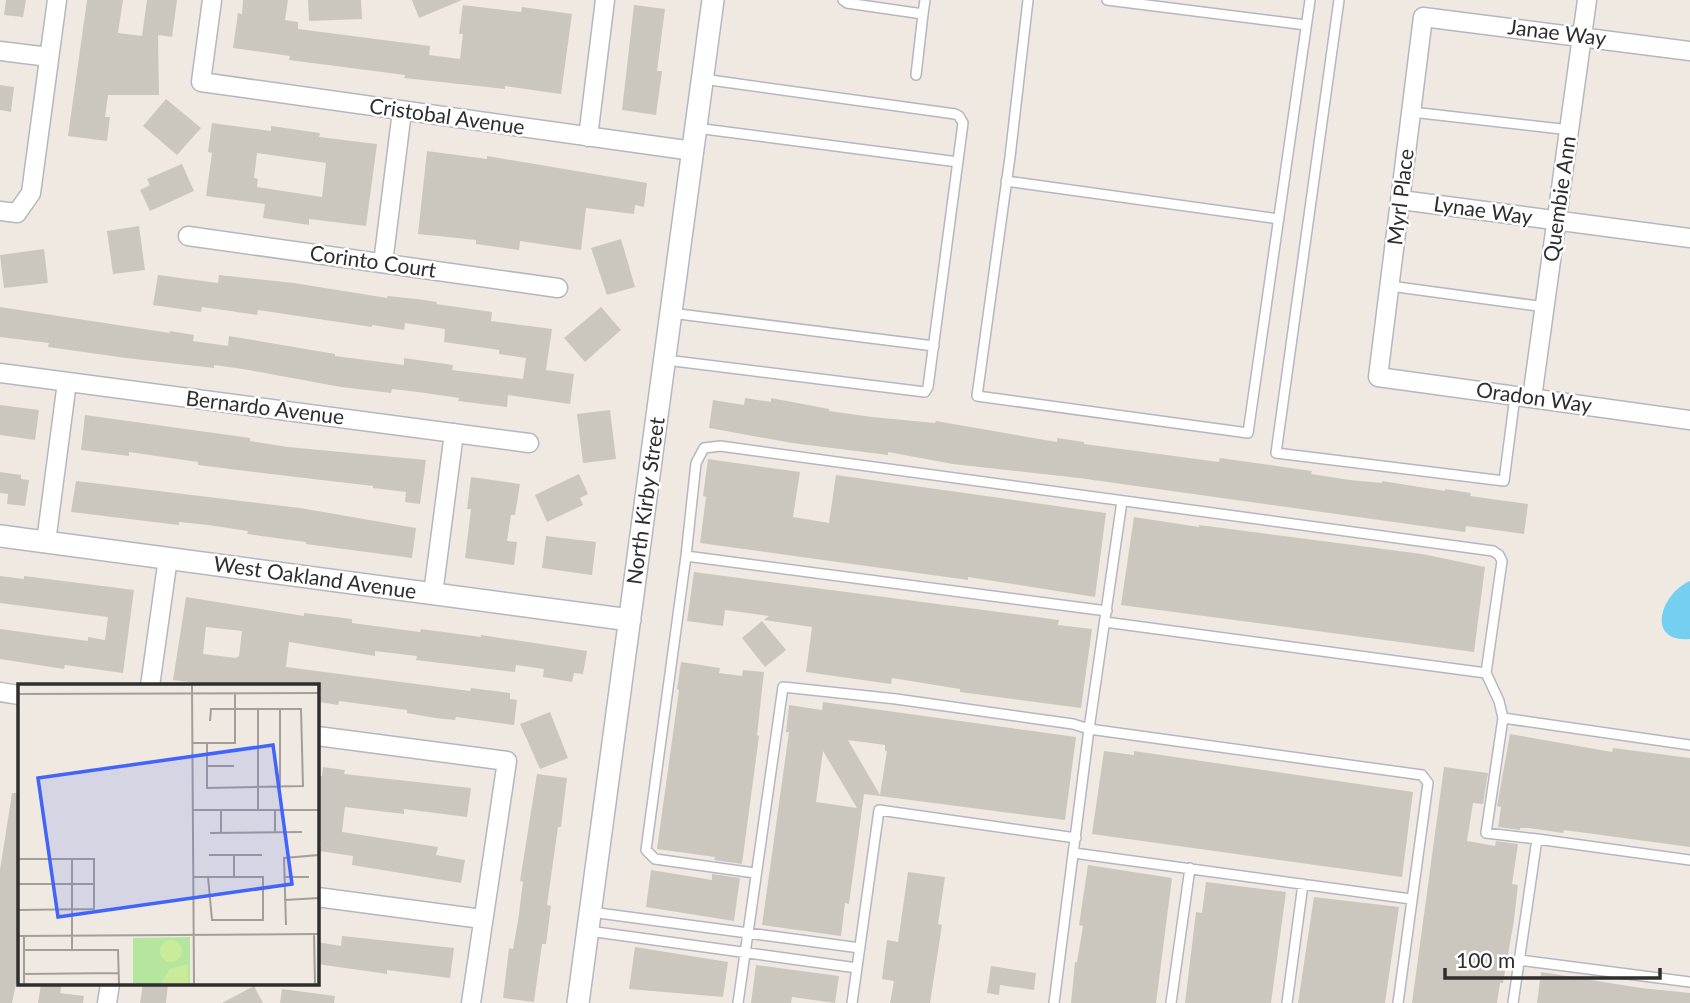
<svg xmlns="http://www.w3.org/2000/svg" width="1690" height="1003" font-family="Lato,sans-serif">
  <rect width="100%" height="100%" fill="#efe9e1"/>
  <path fill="#75cff0" d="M1690 581V639C1646 643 1659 595 1690 581Z"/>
  <path fill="#cbc7bf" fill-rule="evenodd" d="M6 0H26L23 17 4 15Z
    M87 0H123L118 33 142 36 147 0H177L172 37 158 35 159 95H108L105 117H110L107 141 68 136Z
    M243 0H288L285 20 298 22V29L430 46 429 55 460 59 463 34H459L463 5 521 12 522 7 572 14 561 94 505 86V89L404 78 405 75 289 60 290 56 233 48 238 13 242 14Z
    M308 0H361L362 19 309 21Z
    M412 0H462L419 18Z
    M634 5 665 9 657 71H662L656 115 622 110Z
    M0 85 14 87 11 112 0 110Z
    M166 99 201 128 177 155 143 126Z
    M212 123 271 131V126L320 133 319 137 377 144 366 226 309 219V225L263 218 265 204 206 196 212 153 208 152ZM257 153 326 163 322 197 257 187 258 179 254 178Z
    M427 151 487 159V156L647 183 644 207 635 205 634 214 586 208 581 250 520 241 519 250 476 244V240L418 234Z
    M182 164 194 191 150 211 140 190 150 185 147 179Z
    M139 226 145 270 113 274 107 231Z
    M621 239 635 287 607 295 591 248Z
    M44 249 48 283 4 288 0 255Z
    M158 275 218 283 219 275 294 283 387 298 388 296 417 299 437 302 436 304 492 312 491 321 552 329 546 370 574 374 570 404 508 395 507 407 458 401 459 398 418 392 392 389 391 393 341 387 243 369 214 365V368L126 358 48 347 49 343 0 337V307L170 333V331L194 335 193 341 228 346 229 336 335 354V356L404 365V358L453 365 452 370 523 379 526 358 499 354V350L444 342 445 329 405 323 404 330 372 325V327L258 310 257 315 202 307 201 312 153 305Z
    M601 307 621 330 585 362 564 338Z
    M745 398 771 402V398L829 409V411L872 417 935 423 936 421 1057 442V438L1084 442V444L1219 462 1220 458 1312 471 1311 474 1350 480 1382 483V481L1445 491V489L1471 493 1470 496 1528 504 1524 534 1466 526 1465 532 1079 478 953 464 888 452V455L792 443 709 428 713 400 744 405Z
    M0 405 39 410 35 440 0 435Z
    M610 410 616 459 583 463 577 414Z
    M85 415 250 438V441L288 447 426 460 420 504 405 502 406 492 373 488V486L246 471 198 465V462L129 452V456L81 450Z
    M708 459 800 472 793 517 829 523 836 475 1106 513 1095 597 968 577V580L700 543 706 497 703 496Z
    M0 472 21 475V479L29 480 25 506 7 504 8 494 0 493Z
    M579 474 588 494 580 498 583 505 547 522 535 495Z
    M471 477 520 484 515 515H511L507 541 517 542 514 565 465 558 471 509H467Z
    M76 481 300 508 416 528 412 558 306 544V542L247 534 248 531 208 525 179 522V525L71 512Z
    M1134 517 1199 527V525L1422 554 1485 567 1474 652 1121 605Z
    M546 536 596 542 592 575 542 568Z
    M694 572 1059 620 1058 625 1092 629 1081 708 960 692V689L892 678 891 684 806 672 812 627 764 620 769 616 725 610 723 626 687 621Z
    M0 576 24 579V576L134 590 123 673 65 665 64 669 0 659V629L88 641V637L105 640 108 617 0 603Z
    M186 597 304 616V613L352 619V623L420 632 421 629 481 637V635L587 651 583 674 574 673 572 682 543 677 544 669 516 665 515 672 416 660 417 656 375 651V656L289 642 286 667 470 691 471 688 510 693V699L517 700 514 725 456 717 455 720 435 718 407 713V710L339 701 338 705 319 702 321 693 317 692V686H221L173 680ZM206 627 242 631 239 656 236 658 203 654Z
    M762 621 786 650 765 667 742 638Z
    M681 662 720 668 719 673 742 676 743 670 764 672 757 735 759 736 742 864 714 860 715 857 657 849 679 690 677 689Z
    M823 702 1076 737 1065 820 864 794 849 904 845 903 841 936 762 925 789 732H786L789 705 822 710ZM848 740 885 745V751H887L880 795ZM823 751 857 808 816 802Z
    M550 712 568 758 540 769 520 724Z
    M1510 734 1612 752 1613 748 1690 758V847L1564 830 1563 833 1529 828H1520V830L1498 827 1501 807 1497 806Z
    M1104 751 1134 755V751L1413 792 1402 877 1092 834Z
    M323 767 345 770 344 774 471 788 467 817 404 809V814L345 807 342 832 438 847 436 855 465 860 461 883 352 865 353 856 319 851 321 842 317 841V776H322Z
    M1444 767 1488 773 1483 804 1473 803 1467 841 1495 846 1496 841 1518 844 1512 884 1518 885 1514 920 1503 983H1500L1497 1003H1412Z
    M537 774 567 778 561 827H558L547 905 551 906 546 944H542L534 1002 503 998 509 948 513 949 518 921 523 882 520 881Z
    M12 793H19V970L12 1003H0V870Z
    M1088 865 1172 878 1156 1003H1071L1075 962H1077L1083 926 1079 925Z
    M651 870 712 880V874L740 878 734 921 646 907Z
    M908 872 945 877 938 924 942 925 930 1003H890L894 981 882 979 887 940 898 942Z
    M1206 882 1286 892 1271 1003H1185L1196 912 1202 913Z
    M1314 897 1399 907 1385 1003H1298Z
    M342 936 454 948 450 978 387 970V974L317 964V942L341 946Z
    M635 947 728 962 723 997 629 989Z
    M756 965 839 976 835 1003 792 997 791 1003H751Z
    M991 966 1036 973 1034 990 1000 985 999 995 987 993Z
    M1541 972 1641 988 1690 993V1003H1537Z
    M41 984H62L60 993 84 996 83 1003H38Z
    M143 984H168L166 1003H140Z
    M254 986 263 1003H222Z
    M282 989 335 996 334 1003H280Z"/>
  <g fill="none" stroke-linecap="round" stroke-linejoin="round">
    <g stroke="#b4b7c1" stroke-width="12">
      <path id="service" d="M843 0 847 3 923 14 916 75
        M1028 0 1010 157 977 396 1248 433 1310 0
        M1107 0 1306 25
        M1339 0 1276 453 1504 481 1515 396
        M923 14 925 0
        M1412 112 1570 130
        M696 128 958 162
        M1006 181 1279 219
        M1390 286 1545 307
        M671 313 934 346
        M666 360 925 392 928 387 963 123 959 116 955 114 703 79
        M1122 501 1089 729 1422 775 1428 783 1398 1003
        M686 556 1107 611
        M1105 622 1486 673
        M1503 718 1690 745
        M1537 839 1690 860
        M1074 853 1411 899
        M755 873 655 859 646 850 686 556 696 463 704 448 720 446 1493 551 1499 555 1502 561 1486 673 1499 701 1503 718 1486 833 1537 839 1513 1003
        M591 912 860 948
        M589 931 857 968
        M1519 960 1690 982
        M738 1003 783 687 896 699 1073 724 1089 729 1054 1003
        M852 1003 879 810 1076 838
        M1171 1003 1190 868
        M1287 1003 1303 884"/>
    </g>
    <g stroke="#b4b7c1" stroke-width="21">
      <path id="minor" d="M212 0 201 82 693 151
        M0 51 49 57
        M1690 51 1423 17 1378 377 1690 420
        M588 137 605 0
        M1401 200 1690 238
        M0 211 17 213 31 193 57 0
        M188 236 558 288
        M383 263 402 111
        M0 373 529 443
        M1532 398 1587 0
        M46 542 67 382
        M433 594 454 433
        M150 686 168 558
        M0 692 19 695
        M317 736 507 761 471 1003
        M317 897 482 919
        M107 1003 110 984"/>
    </g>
    <g stroke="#b4b7c1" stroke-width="24">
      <path id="tertiary" d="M0 536 630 620
        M578 1003 713 0"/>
    </g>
    <use href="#service" stroke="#fff" stroke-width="9"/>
    <use href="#minor" stroke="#fff" stroke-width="18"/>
    <use href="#tertiary" stroke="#fff" stroke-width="21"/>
  </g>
  <g text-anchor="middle" stroke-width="5" stroke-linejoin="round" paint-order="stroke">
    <g font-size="21" fill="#2e2e2e" stroke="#fff">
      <text transform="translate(1557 33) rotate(7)" y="7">Janae Way</text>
      <text transform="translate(447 117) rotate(8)" y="7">Cristobal Avenue</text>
      <text transform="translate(1401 197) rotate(-83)" y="7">Myrl Place</text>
      <text transform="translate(1560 199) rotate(-82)" y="7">Quembie Ann</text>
      <text transform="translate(1483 211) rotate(8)" y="7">Lynae Way</text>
      <text transform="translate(373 262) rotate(8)" y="7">Corinto Court</text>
      <text transform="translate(1534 398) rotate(8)" y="7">Oradon Way</text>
      <text transform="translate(265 408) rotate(7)" y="7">Bernardo Avenue</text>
      <text transform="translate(646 501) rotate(-82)" y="7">North Kirby Street</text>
      <text transform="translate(315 578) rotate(8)" y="7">West Oakland Avenue</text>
    </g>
  </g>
  <g transform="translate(18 684)">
    <rect width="301" height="301" fill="#efe9e1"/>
    <path d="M172 253V300H115V254Z" fill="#b6e59e"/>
    <path d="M142 267a11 11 0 1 1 22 0a11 11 0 1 1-22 0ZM170 280V300H143L152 285Z" fill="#c9ec9a"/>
    <path fill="none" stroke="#a29e99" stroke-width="2" d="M174 1 176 300M0 10 301 9M262 24V104M240 25V126M174 59H217V10M189 59V104L285 102 283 25H193L192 37M189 82H216M175 126H301M203 126V149M257 126V148M192 149 284 148M191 171H244M216 171V193M0 175H76V225L0 226M54 175V266M175 193H245V236H194L190 193M266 193H291M0 200H76M266 216 301 214M268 241 266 174 301 171M296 250 297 300M0 252 301 250M6 252V300M6 266H100L101 300M6 290 101 289"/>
    <path fill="#4264fb" fill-opacity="0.15" stroke="#4264fb" stroke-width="3.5" d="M255 61 274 200 40 233 20 94Z"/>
    <rect width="301" height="301" fill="none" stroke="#2e2e2e" stroke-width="3.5"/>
  </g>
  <path d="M1445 968v10h215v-10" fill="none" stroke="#2e2e2e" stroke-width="3.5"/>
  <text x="1456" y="968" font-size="21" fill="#2e2e2e" stroke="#ffffff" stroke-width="5" paint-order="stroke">100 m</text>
</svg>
